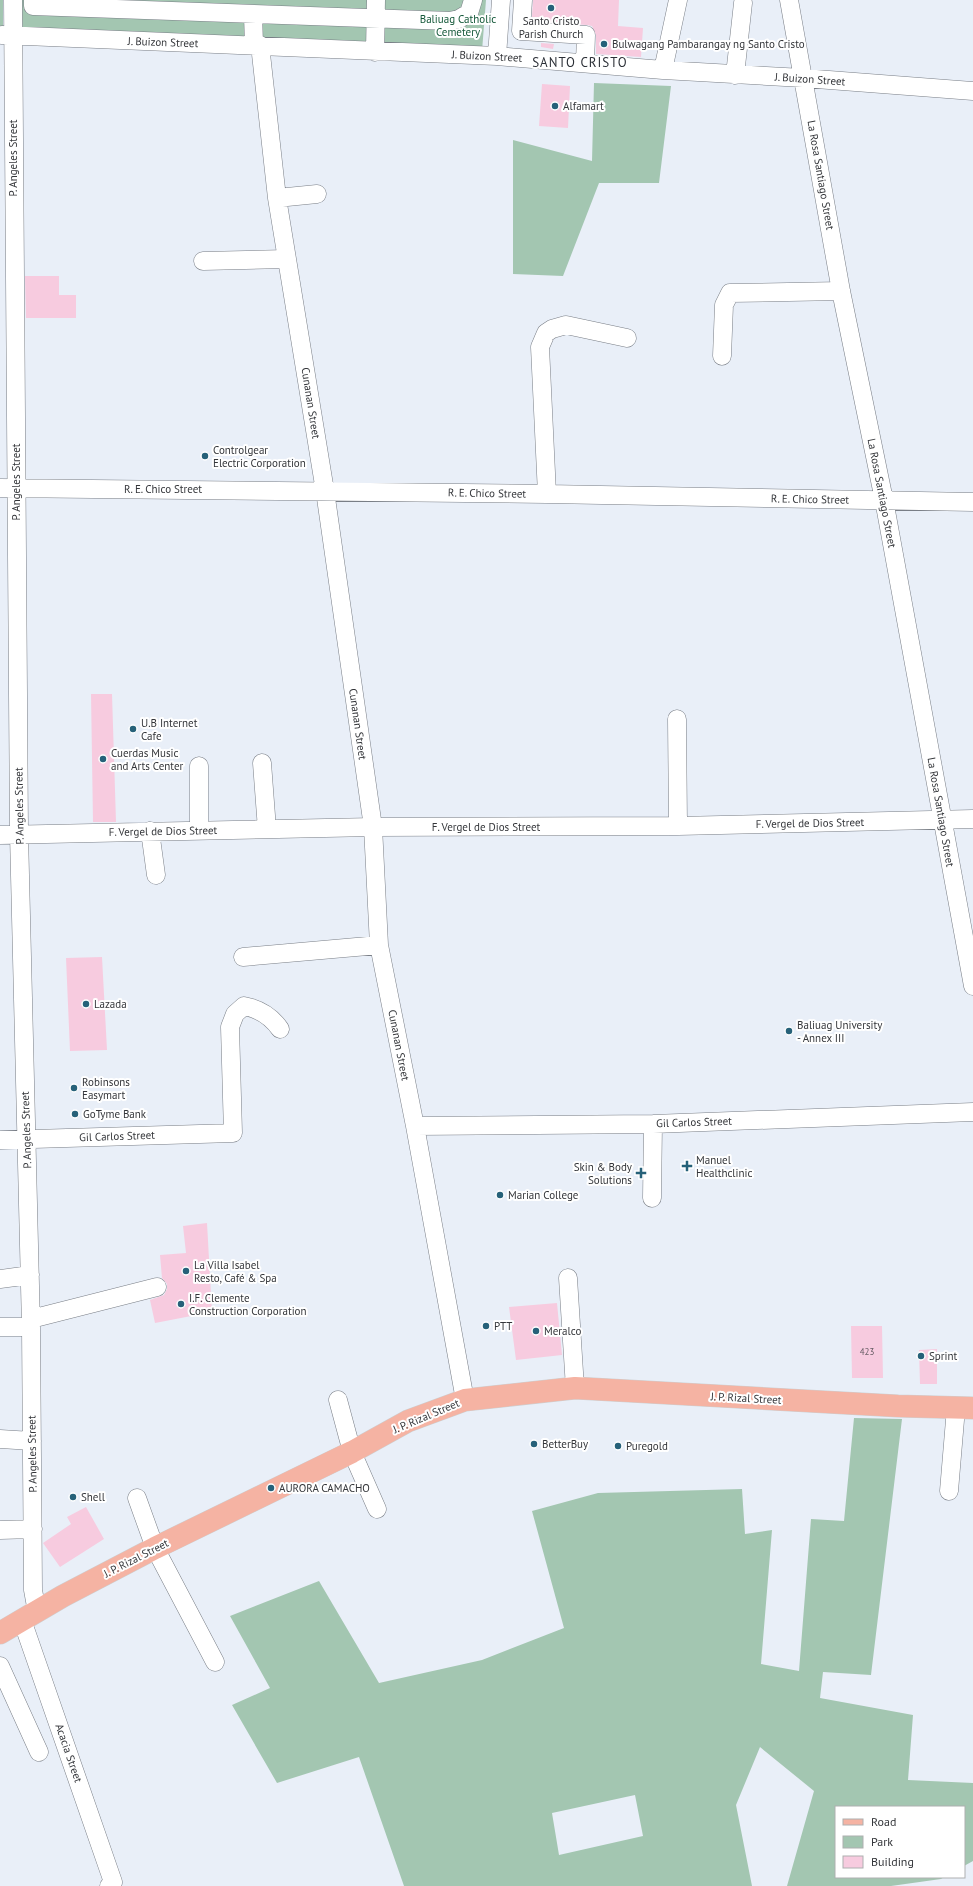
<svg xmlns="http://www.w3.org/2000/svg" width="973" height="1886" font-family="'PT Sans',sans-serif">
  <rect width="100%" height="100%" fill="#e9eff8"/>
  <path fill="#a3c6b1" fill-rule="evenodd" d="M0 0H3V29L0 28Z
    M20 0H486L482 51 20 28Z
    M594 83 671 86 659 183H599L563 276 513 274V140L592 161Z
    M854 1418 902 1419 871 1675 823 1672 820 1698 913 1715 908 1780 973 1783V1861L964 1866V1807H836V1877H944L941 1879 891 1886H787L814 1791 760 1747 736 1805 752 1886H404L359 1757 277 1783 232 1705 270 1688 230 1616 319 1581 379 1683 482 1660 564 1628 532 1511 598 1493 742 1489 745 1534 772 1530 761 1664 799 1671 811 1519 844 1521ZM635 1795 643 1836 559 1855 552 1813Z"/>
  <path fill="#f7cbdf" d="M533 0H619L618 26 643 28 641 57 596 54V35L592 26 587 25 543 22 544 18 532 17Z
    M541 43 554 44 553 49 541 47Z
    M542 84 570 86 568 128 539 126Z
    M25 276H59V295H76V318H26Z
    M91 694H112L116 822H93Z
    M102 957 107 1050 70 1051 66 958Z
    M207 1223 212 1312 155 1323 150 1300 164 1295 167 1289V1284L162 1278 160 1255 186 1253 183 1226Z
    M557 1303 562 1355 516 1360 509 1307Z
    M851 1326H882L883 1378H852Z
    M937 1349V1384H920L919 1350Z
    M86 1507 104 1539 60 1567 43 1543 71 1524 67 1517Z"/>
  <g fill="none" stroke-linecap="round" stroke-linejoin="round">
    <g stroke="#797e86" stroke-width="19">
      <path id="minor" d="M13 0 19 834 31 1327 33 1590 37 1612
        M33 0V6L450 21 459 19 469 13 473 0
        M523 0 521 31 586 35 585 63
        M789 0 841 291 884 500 973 986
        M253 14 254 45
        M2 35 497 56 663 70 803 78 973 91
        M260 45 277 198 325 491 373 827 379 945 415 1126 465 1400
        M375 52 376 0
        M497 56 501 0
        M663 70 678 0
        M735 75 743 3
        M277 198 317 194
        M203 261 287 259
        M722 356 724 305 730 293 841 291
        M0 488 547 494 973 502
        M547 494 540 347 546 333 552 329 566 325 627 338
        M677 719 678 826
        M262 763 267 829
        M199 766V830
        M150 831 156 875
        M0 835 373 827 678 826 973 819
        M243 957 379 945
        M415 1126 653 1124 973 1112
        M0 1140 233 1133 230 1027 235 1014 244 1006C260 1009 271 1016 280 1029
        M652 1198 653 1124
        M568 1278 575 1388
        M0 1279 30 1275
        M31 1319 157 1287
        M0 1327H31
        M338 1400 352 1452 377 1509
        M0 1439 32 1441
        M949 1491 956 1408
        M137 1498 155 1548 215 1662
        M0 1530 33 1529
        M22 1620 113 1882 109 1886
        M0 1666 39 1752"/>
    </g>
    <g stroke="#cecfd0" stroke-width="23">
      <path id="major" d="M0 1633 63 1596 155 1548 352 1452 408 1421 465 1400 575 1388 898 1406 973 1408"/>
    </g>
    <use href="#minor" stroke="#fff" stroke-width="18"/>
    <use href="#major" stroke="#f5b3a3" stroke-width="22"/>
  </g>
  <g fill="#266179" stroke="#fff" stroke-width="1.5">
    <circle cx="551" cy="8" r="4"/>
    <circle cx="604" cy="44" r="4"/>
    <circle cx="555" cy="106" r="4"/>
    <circle cx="205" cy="456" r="4"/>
    <circle cx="133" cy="729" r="4"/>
    <circle cx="103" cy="759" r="4"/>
    <circle cx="86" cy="1004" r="4"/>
    <circle cx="789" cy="1031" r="4"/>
    <circle cx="74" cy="1088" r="4"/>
    <circle cx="75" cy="1114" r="4"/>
    <path d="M685 1160h4v4h4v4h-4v4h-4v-4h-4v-4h4z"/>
    <path d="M639 1167h4v4h4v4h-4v4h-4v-4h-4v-4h4z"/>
    <circle cx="500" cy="1195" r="4"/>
    <circle cx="186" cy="1271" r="4"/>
    <circle cx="181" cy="1304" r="4"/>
    <circle cx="486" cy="1326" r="4"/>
    <circle cx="536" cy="1331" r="4"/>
    <circle cx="921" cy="1356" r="4"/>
    <circle cx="534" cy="1444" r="4"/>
    <circle cx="618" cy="1446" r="4"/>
    <circle cx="271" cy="1488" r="4"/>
    <circle cx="73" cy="1497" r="4"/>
  </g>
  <g text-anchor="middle" stroke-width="4" stroke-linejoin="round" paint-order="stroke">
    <g font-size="9" fill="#655b63">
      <text x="867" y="1355">423</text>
    </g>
    <g font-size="11" fill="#145839" stroke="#fff">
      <text x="458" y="23">Baliuag Catholic<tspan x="458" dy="13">Cemetery</tspan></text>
    </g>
    <g font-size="11" fill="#34363a" stroke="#fff" text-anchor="start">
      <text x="551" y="25" text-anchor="middle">Santo Cristo<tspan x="551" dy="13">Parish Church</tspan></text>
      <text x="612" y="48">Bulwagang Pambarangay ng Santo Cristo</text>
      <text x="563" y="110">Alfamart</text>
      <text x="213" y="454">Controlgear<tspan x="213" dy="13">Electric Corporation</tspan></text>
      <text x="141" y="727">U.B Internet<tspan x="141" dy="13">Cafe</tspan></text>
      <text x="111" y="757">Cuerdas Music<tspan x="111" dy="13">and Arts Center</tspan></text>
      <text x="94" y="1008">Lazada</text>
      <text x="797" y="1029">Baliuag University<tspan x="797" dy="13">- Annex III</tspan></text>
      <text x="82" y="1086">Robinsons<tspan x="82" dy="13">Easymart</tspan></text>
      <text x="83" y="1118">GoTyme Bank</text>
      <text x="696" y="1164">Manuel<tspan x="696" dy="13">Healthclinic</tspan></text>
      <text x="632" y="1171" text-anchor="end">Skin &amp; Body<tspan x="632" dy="13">Solutions</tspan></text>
      <text x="508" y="1199">Marian College</text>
      <text x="194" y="1269">La Villa Isabel<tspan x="194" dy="13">Resto, Café &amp; Spa</tspan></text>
      <text x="189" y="1302">I.F. Clemente<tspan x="189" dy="13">Construction Corporation</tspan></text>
      <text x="494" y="1330">PTT</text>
      <text x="544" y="1335">Meralco</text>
      <text x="929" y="1360">Sprint</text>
      <text x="542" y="1448">BetterBuy</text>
      <text x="626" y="1450">Puregold</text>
      <text x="279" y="1492">AURORA CAMACHO</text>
      <text x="81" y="1501">Shell</text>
    </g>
    <g font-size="11" fill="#34363a" stroke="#fff">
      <text transform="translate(163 42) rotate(2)" y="4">J. Buizon Street</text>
      <text transform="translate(487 56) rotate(3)" y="4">J. Buizon Street</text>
      <text transform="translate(810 79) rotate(4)" y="4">J. Buizon Street</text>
      <text transform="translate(13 158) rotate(-90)" y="4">P. Angeles Street</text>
      <text transform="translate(821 175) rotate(80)" y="4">La Rosa Santiago Street</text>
      <text transform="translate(311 403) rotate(81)" y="4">Cunanan Street</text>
      <text transform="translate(16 482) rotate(-90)" y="4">P. Angeles Street</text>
      <text x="163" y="493">R. E. Chico Street</text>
      <text transform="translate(487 493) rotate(1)" y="4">R. E. Chico Street</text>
      <text transform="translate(882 493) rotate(79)" y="4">La Rosa Santiago Street</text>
      <text transform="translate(810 499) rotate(1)" y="4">R. E. Chico Street</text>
      <text transform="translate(358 724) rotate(82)" y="4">Cunanan Street</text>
      <text transform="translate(19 806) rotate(-91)" y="4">P. Angeles Street</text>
      <text transform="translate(941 812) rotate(80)" y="4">La Rosa Santiago Street</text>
      <text transform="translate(810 823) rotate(-1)" y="4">F. Vergel de Dios Street</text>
      <text x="486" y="831">F. Vergel de Dios Street</text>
      <text transform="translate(163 831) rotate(-1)" y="4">F. Vergel de Dios Street</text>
      <text transform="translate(399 1045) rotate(79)" y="4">Cunanan Street</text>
      <text transform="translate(694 1122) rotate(-2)" y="4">Gil Carlos Street</text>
      <text transform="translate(26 1130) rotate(-92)" y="4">P. Angeles Street</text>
      <text transform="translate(117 1136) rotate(-2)" y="4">Gil Carlos Street</text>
      <text transform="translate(746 1398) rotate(3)" y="4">J. P. Rizal Street</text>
      <text transform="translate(426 1416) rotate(-23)" y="4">J. P. Rizal Street</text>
      <text transform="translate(32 1454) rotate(-91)" y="4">P. Angeles Street</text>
      <text transform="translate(136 1558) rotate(-27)" y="4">J. P. Rizal Street</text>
      <text transform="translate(69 1753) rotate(71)" y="4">Acacia Street</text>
    </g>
    <g font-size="13" letter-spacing="1" fill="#2a2e35" stroke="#fff">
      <text x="580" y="67">SANTO CRISTO</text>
    </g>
  </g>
  <rect x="835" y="1806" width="130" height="72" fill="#ffffff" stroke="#aeafb0"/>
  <rect x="843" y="1819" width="20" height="6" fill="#f5b3a3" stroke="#aeafb0"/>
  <text x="871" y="1826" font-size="12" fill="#34363a">Road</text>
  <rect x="843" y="1836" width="20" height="12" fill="#a3c6b1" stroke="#aeafb0"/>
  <text x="871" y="1846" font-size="12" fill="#34363a">Park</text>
  <rect x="843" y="1856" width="20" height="12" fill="#f7cbdf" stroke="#aeafb0"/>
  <text x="871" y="1866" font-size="12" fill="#34363a">Building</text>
</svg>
